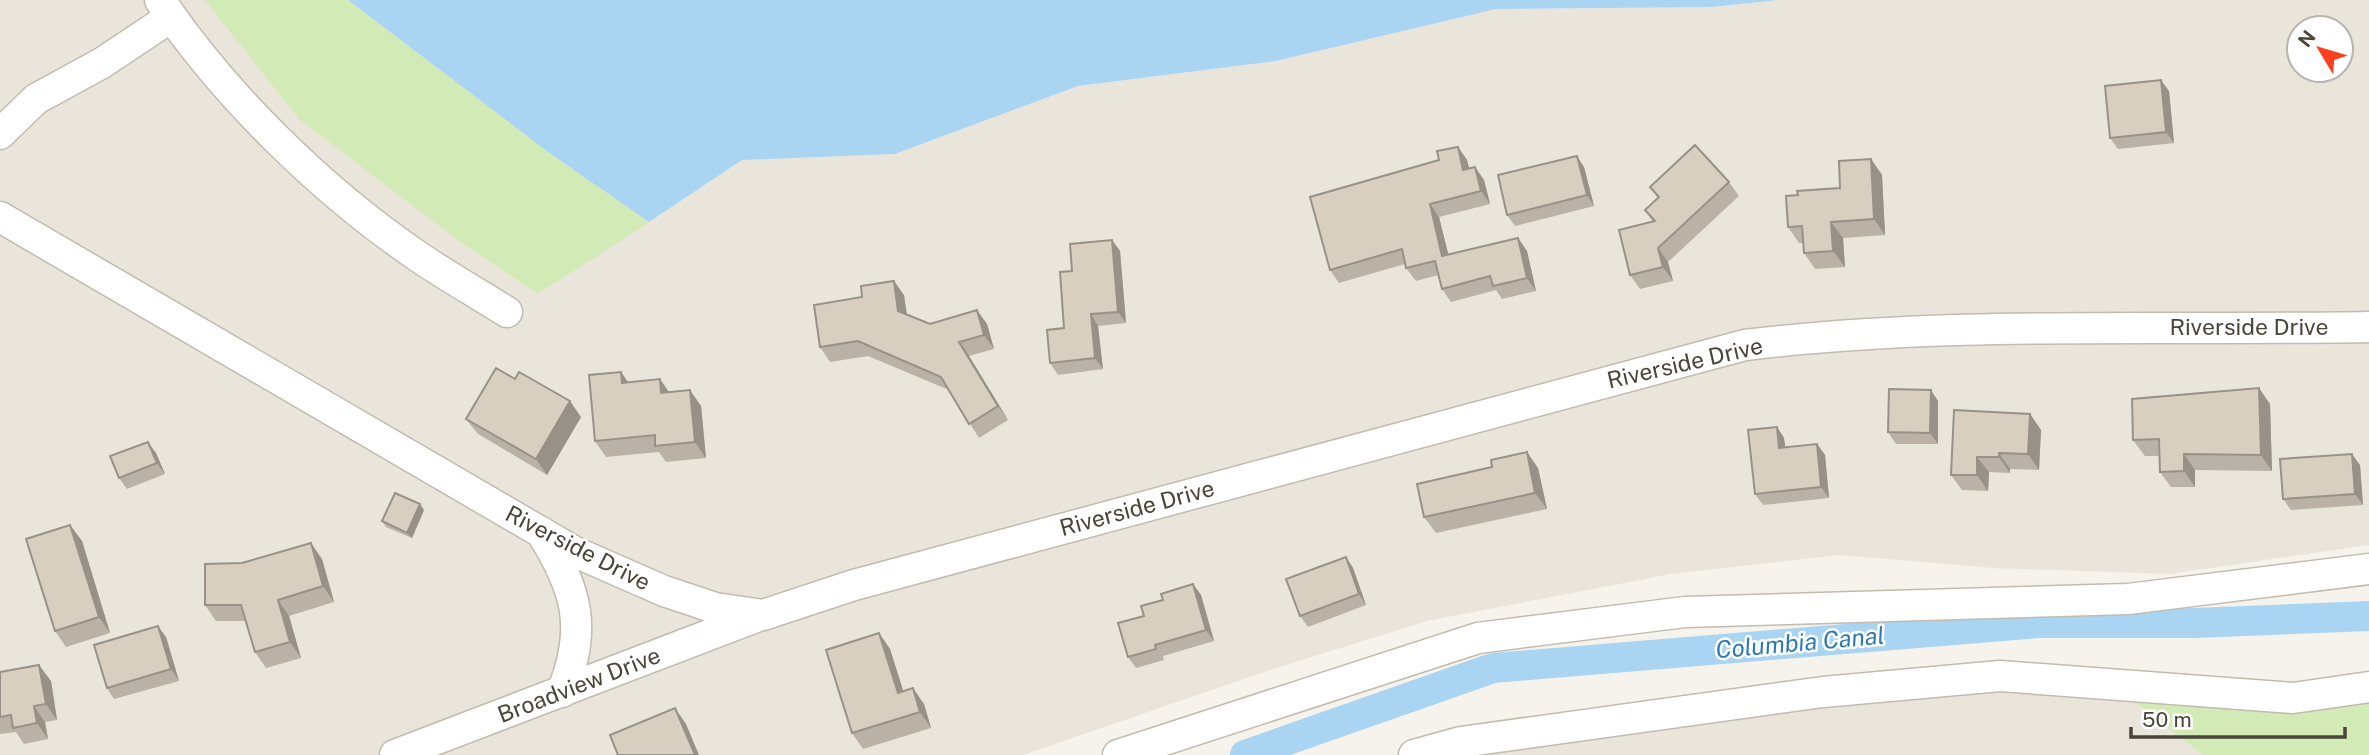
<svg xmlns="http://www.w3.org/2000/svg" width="2369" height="755" font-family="'Public Sans',sans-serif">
  <rect width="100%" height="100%" fill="#f6f3ec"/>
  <path fill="#eae5da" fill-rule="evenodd" d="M0 0H348L548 152 649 222 742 160 895 154 1078 86 1276 61 1496 9 1712 7 1778 0H2369V545L2170 574 1992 568 1839 555 1671 574 1427 621 1270 670 1023 755H0ZM2299 28H2341V70H2299Z
    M2111 684 2203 755H1436L1880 694Z"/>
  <path fill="#d2eab5" d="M205 0H348L548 152 649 222 538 294 455 238 299 119Z
    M2111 684 2369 685V755H2203Z"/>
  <path fill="#a9d4f2" d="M348 0H1778L1712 7 1496 9 1276 61 1078 86 895 154 742 160 649 222 548 152Z"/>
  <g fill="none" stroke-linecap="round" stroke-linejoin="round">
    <path stroke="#a9d4f2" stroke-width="30" d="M1245 755 1493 668 2038 623H2194L2369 616"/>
    <g stroke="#c2bbae" stroke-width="33">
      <path id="minor" d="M160 0C224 95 321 190 416 255 445 275 477 293 507 312
        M0 134 36 99 102 63 171 17
        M0 217 575 552 664 591 715 608 763 615 854 585 1745 345C1952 320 2160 331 2369 327
        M541 532C577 589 588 628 562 692
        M395 755 761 615
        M1118 755 1478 638 1685 612 2128 599 2369 569
        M1414 755 1461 742 1823 692 2000 676 2293 698 2369 687"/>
    </g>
    <use href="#minor" stroke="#fff" stroke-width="30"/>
  </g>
  <path fill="#bab2a6" d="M2169 91 2174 143 2118 149 2110 138Z
    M1458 147 1467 160 1469 168 1475 167 1484 180 1490 204 1439 217 1448 254 1518 238 1527 251 1536 291 1502 299 1496 290 1451 302 1442 289 1438 275 1416 281 1406 268 1405 264 1339 283 1330 270Z
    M1871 159 1882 175 1885 235 1843 238 1845 267 1815 269 1804 253 1803 243H1799L1788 227 1840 188Z
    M1584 167 1594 206 1515 226 1507 215Z
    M1729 182 1739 196 1668 262 1673 281 1640 289 1630 275 1653 222 1645 210 1658 198 1650 187Z
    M1112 240 1120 251 1126 323 1098 326 1103 369 1058 375 1050 363 1064 328 1072 271Z
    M904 295 907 314 930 324H987L994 349 969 356 1008 420 979 438 949 390 868 356 830 362 820 347Z
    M621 372 628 383 669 392 701 406 706 458 666 462 659 452 606 457 595 441Z
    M515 379 581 417 547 475 478 434 466 419Z
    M1938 401V444H1896L1888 432Z
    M2270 404 2272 471 2195 470V487H2171L2160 472V456H2145L2133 440Z
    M2030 414 2041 430 2039 470 2010 469V473L1989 472 1988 491 1962 490 1951 475Z
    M1777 427 1784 438 1785 447 1817 444 1825 455 1829 498 1763 505 1755 494Z
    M156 453 165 474 127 489 119 478Z
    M2360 465 2363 505 2291 510 2283 499Z
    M1538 468 1547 509 1436 533 1424 517Z
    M424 510 412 538 386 527 382 521Z
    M70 525 82 541 110 633 66 647 55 631Z
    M1346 557 1353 568 1366 605 1308 627 1300 616Z
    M322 559 334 602 289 616 301 658 266 668 255 652 246 621H216L205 605 242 563Z
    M1193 584 1201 595 1214 641 1163 656 1164 660 1136 668 1128 657 1163 600Z
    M879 633 890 649 903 691 924 704 931 728 863 749 852 733Z
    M166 637 179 681 114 699 107 688Z
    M0 672 51 681 57 720 45 722 48 739 24 744 16 732 0 734Z"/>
  <path fill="#979187" d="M2161 80 2169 91 2174 143 2166 132Z
    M1458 147 1467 160 1473 183 1463 170Z
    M1577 156 1584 167 1594 206 1587 195Z
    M1871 159 1882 175 1885 235 1874 219Z
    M1475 167 1484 180 1490 204 1481 191Z
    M1430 204 1439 217 1452 269 1442 256Z
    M1831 222 1843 238 1845 267 1833 251Z
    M1518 238 1527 251 1536 291 1527 278Z
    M1112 240 1120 251 1126 323 1118 312Z
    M1658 248 1668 262 1673 281 1663 267Z
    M894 281 904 295 908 325 898 311Z
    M977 310 987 324 994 349 984 335Z
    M1091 314 1098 326 1103 369 1095 358Z
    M959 342 969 356 1008 420 998 406Z
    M621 372 632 388 622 383Z
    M660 379 671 395 661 393Z
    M2259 388 2270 404 2272 471 2261 455Z
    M690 390 701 406 706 458 695 442Z
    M1931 390 1938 401V444L1930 433Z
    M570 401 581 417 547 475 536 459Z
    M2030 414 2041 430 2039 470 2028 454Z
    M1777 427 1784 438 1787 459 1779 448Z
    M148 442 156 453 165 474 157 463Z
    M1817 444 1825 455 1829 498 1821 487Z
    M1527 452 1538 468 1547 509 1535 493Z
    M1999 453 2010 469V473L1999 457Z
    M2184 454 2195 470V487L2184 471Z
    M2352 454 2360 465 2363 505 2355 494Z
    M1977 457 1989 472 1988 491 1977 475Z
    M420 504 424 510 412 538 407 533Z
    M70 525 82 541 110 633 99 617Z
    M311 543 322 559 334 602 323 586Z
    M1346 557 1353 568 1366 605 1359 594Z
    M1193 584 1201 595 1214 641 1206 630Z
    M278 600 289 616 301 658 290 642Z
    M158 626 166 637 179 681 171 669Z
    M879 633 890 649 909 709 898 693Z
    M39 665 51 681 57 720 46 704Z
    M913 688 924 704 931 728 920 712Z
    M34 706 45 722 48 739 37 723Z
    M675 708 686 724 699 755H695Z"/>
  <path fill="#d8cfc1" stroke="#979187" stroke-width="2" d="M2161 80 2166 132 2110 138 2105 86Z
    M1695 145 1729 182 1658 248 1663 267 1630 275 1619 230 1655 221 1645 210 1659 197 1650 187Z
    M1458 147 1463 170 1475 167 1481 191 1430 204 1442 256 1518 238 1527 278 1493 286 1490 276 1442 289 1435 261 1406 268 1402 249 1330 270 1310 197 1439 160 1437 151Z
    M1577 156 1587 195 1507 215 1498 175Z
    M1871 159 1874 219 1831 222 1833 251 1804 253 1802 226 1788 227 1786 196 1798 195 1797 191 1840 188 1839 161Z
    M1112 240 1118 312 1091 314 1095 358 1050 363 1047 330 1064 328 1060 272 1072 271 1070 244Z
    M894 281 898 311 930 324 977 310 984 335 959 342 998 406 969 424 941 377 858 341 820 347 814 305 862 297 861 286Z
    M496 368 515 379 519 372 570 401 536 459 466 419Z
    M621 372 622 383 660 379 661 393 690 390 695 442 655 446V435L595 441 589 375Z
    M2259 388 2261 455 2184 454V471L2160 472 2159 439 2133 440 2132 399Z
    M1889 389 1931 390 1930 433 1888 432Z
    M1954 410 2030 414 2028 454 1999 453V457H1977V475H1951Z
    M1777 427 1779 448 1817 444 1821 487 1755 494 1748 430Z
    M148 442 157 463 119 478 110 456Z
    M1527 452 1535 493 1424 517 1417 484 1492 467 1491 460Z
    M2352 454 2355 494 2283 499 2280 459Z
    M395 493 420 504 407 533 382 521Z
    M70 525 99 617 55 631 26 539Z
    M311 543 323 586 278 600 290 642 255 652 241 605H205V564L242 563Z
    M1346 557 1359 594 1300 616 1286 579Z
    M1193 584 1206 630 1155 645 1156 649 1128 657 1118 623 1144 616 1141 606 1163 600 1161 594Z
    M158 626 171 669 107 688 94 645Z
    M879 633 898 693 913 688 920 712 852 733 826 650Z
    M39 665 46 704 34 706 37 723 13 728 11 715 0 717V672Z
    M675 708 695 755H618L610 735Z"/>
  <g text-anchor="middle" stroke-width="5" stroke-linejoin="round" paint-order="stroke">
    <g font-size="23" fill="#4b4439" stroke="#fff">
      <text x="2249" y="335">Riverside Drive</text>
      <text transform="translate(1685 363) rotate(-13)" y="8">Riverside Drive</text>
      <text transform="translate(1137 508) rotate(-15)" y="8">Riverside Drive</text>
      <text transform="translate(578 548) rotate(27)" y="8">Riverside Drive</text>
      <text transform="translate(579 685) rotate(-21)" y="8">Broadview Drive</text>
    </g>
    <g font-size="24" font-style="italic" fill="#2e7ab2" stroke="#fff">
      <text transform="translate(1800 643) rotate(-5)" y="8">Columbia Canal</text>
    </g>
  </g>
  <g transform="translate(2320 49) rotate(308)"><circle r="33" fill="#ffffff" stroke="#b7b4b0" stroke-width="2"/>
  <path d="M0-5L12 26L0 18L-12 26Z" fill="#fc3f1d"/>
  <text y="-10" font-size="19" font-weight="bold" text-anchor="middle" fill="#4b4439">N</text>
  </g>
  <path d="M2131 727v10h214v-10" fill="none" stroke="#4b4439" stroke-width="3.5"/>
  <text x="2142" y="727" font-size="21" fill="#4b4439" stroke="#ffffff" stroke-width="5" paint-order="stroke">50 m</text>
</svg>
